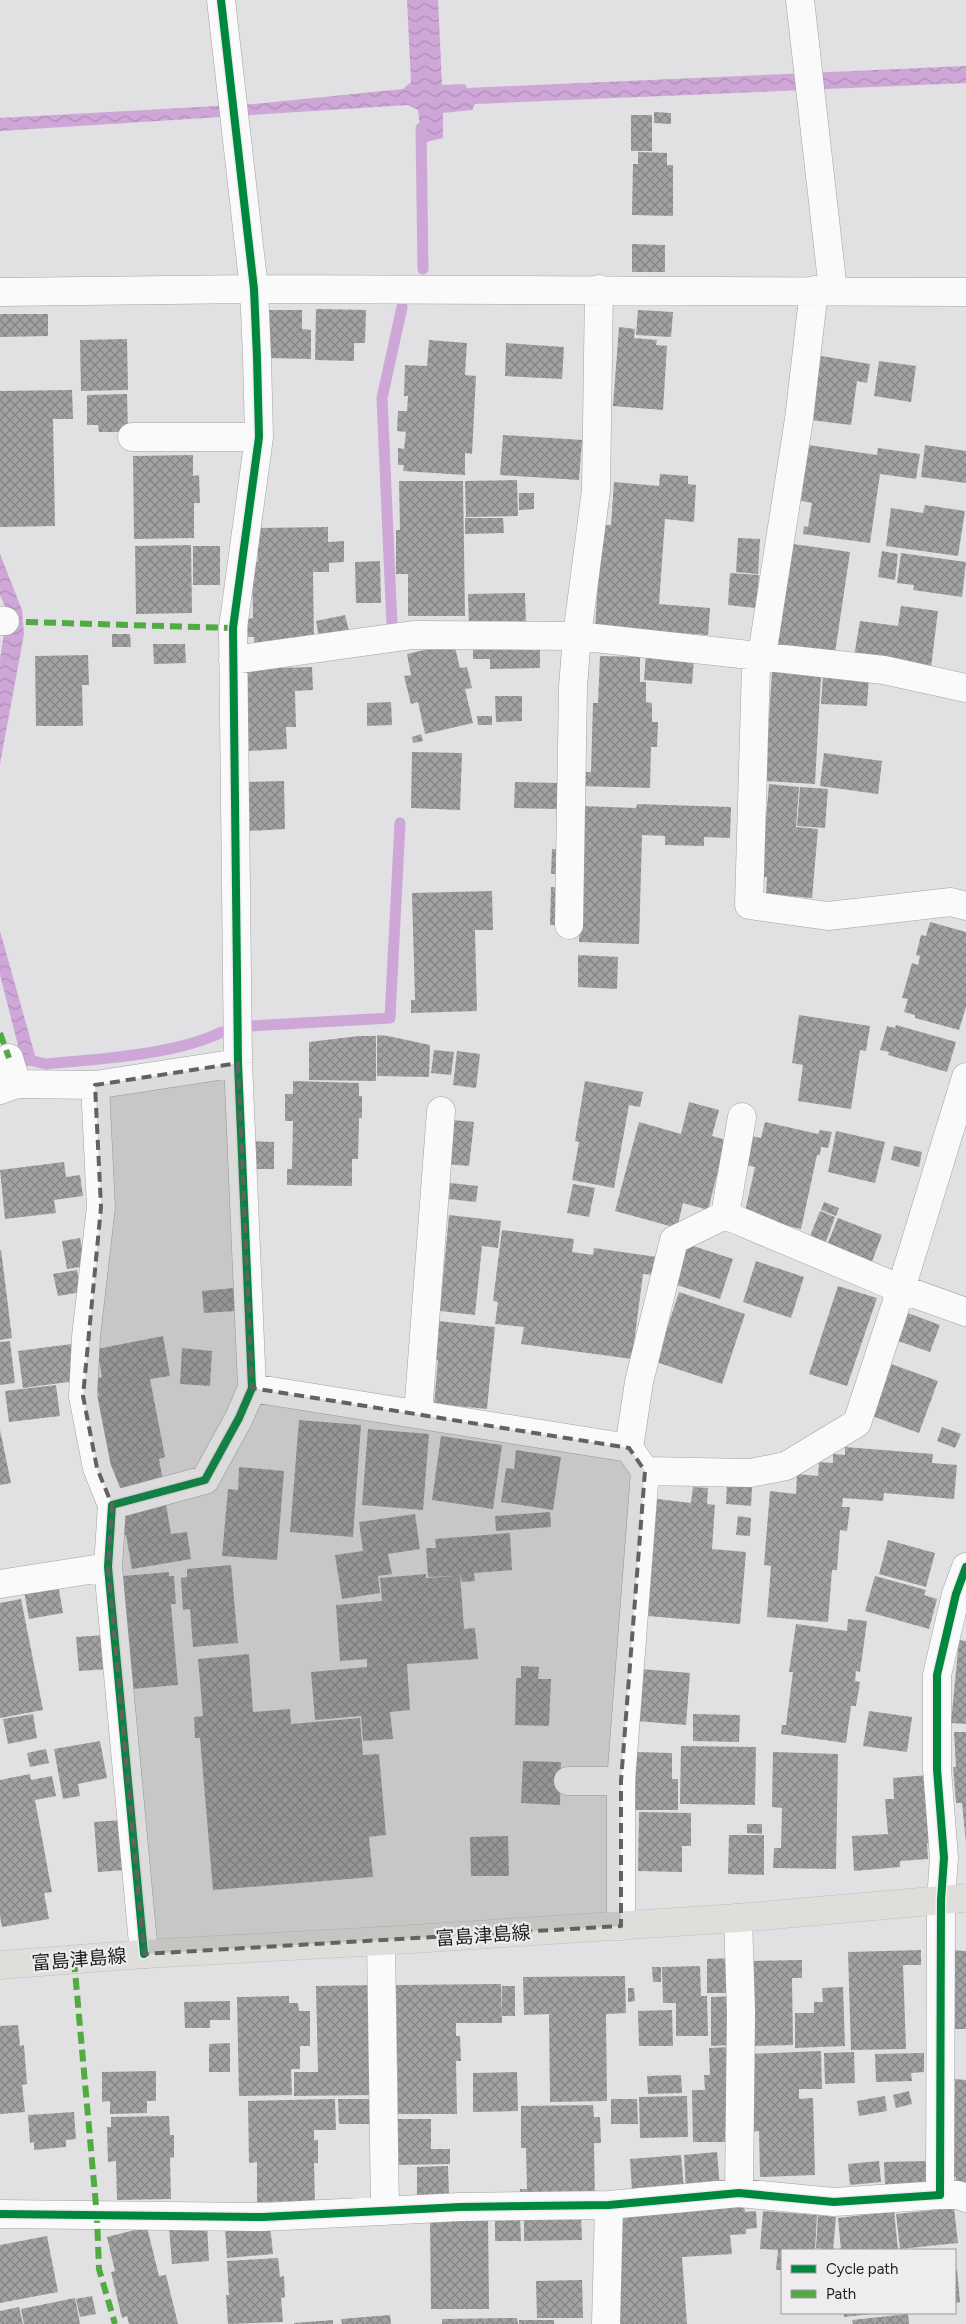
<svg xmlns="http://www.w3.org/2000/svg" width="966" height="2324" font-family="Figtree,'Noto Sans JP',sans-serif">
  <defs>
    <pattern id="water-waves" width="16" height="10" patternUnits="userSpaceOnUse" patternTransform="scale(1.25)"><rect width="16" height="10" fill="#cea6d8"/><path d="M0 5q4-4 8 0t8 0" fill="none" stroke="#b08eb9"/></pattern>
    <pattern id="building-cross-hatch" width="8" height="8" patternUnits="userSpaceOnUse" patternTransform="scale(1.25)"><rect width="8" height="8" fill="#a3a2a3"/><path d="M0 0l8 8M0 8l8-8" fill="none" stroke="#848384"/></pattern>
  </defs>
  <rect width="100%" height="100%" fill="#e1e0e2"/>
  <path fill="url(#water-waves)" d="M407 0H438L442 85 465 84 467 88 966 66V83L475 104 472 110 443 113V138L422 143 418 110 408 105 0 131V118L253 104 403 89 411 82Z
    M0 554 22 610 24 634 0 764V660L7 611 0 595Z
    M0 931 36 1059V1064L0 1073 20 1053 0 975Z"/>
  <g fill="none" stroke-linecap="round" stroke-linejoin="round">
    <path stroke="#cea6d8" stroke-width="11" d="M421 128 423 269
      M392 625 382 398 402 307
      M251 1026 390 1018 400 823
      M29 1060 46 1064C98 1059 175 1055 222 1032"/>
  </g>
  <path fill="url(#building-cross-hatch)" d="M654 112 671 113V124L654 123Z
    M631 115H652V151H631Z
    M638 152 667 153V165H673V216L632 215 633 164H638Z
    M632 244 665 245V272H632Z
    M316 309 366 310 365 343H354V361L315 360Z
    M269 310H302V329L311 330V359L268 358Z
    M638 310 673 312 671 337 636 335Z
    M0 314H48V336L0 337Z
    M619 327 635 329 634 338 657 340 656 345 667 346 663 410 613 406Z
    M127 339 128 390 81 391 80 340Z
    M429 340 467 343 465 375 476 376 472 454 465 453V475L403 471 404 465H398V448L404 449 406 432 397 431 398 411H407L408 396H404L405 365 427 366Z
    M506 343 564 347 562 379 505 376Z
    M821 356 870 364 867 383 857 381 851 425 811 420Z
    M879 361 916 366 911 402 874 396Z
    M72 390 73 419H53L55 526 0 527V391Z
    M127 394 128 432H99L98 425H87V395Z
    M503 435 582 440 579 480 500 475Z
    M808 445 877 455 878 448 920 454 916 479 880 474 870 543 803 534 804 526 808 527 812 503 801 501Z
    M925 445 966 451V483L921 477Z
    M193 455V476L199 475 200 503H194V538L134 539 133 456Z
    M660 474 688 476V484L696 485 694 522 665 519 659 604 710 608 708 635 595 627 602 525H611L614 482 659 486Z
    M517 480 518 516 466 517 465 481Z
    M399 481H463L465 616H408V574H396V530H400Z
    M519 493H534V509L519 510Z
    M925 505 965 511 958 556 886 546 891 508 923 513Z
    M465 518H503L504 533 465 534Z
    M328 527V542L344 541V562L329 563V572H313L314 643 254 644V637H248V619L253 618 252 562H258L257 528Z
    M738 538 760 539 758 574 736 572Z
    M793 544 850 552 835 653 778 644Z
    M191 545 192 613 136 614 135 546Z
    M193 546H220V585H193Z
    M882 551 898 554 895 580 878 577Z
    M901 553 966 562 962 597 913 590 914 585 897 583Z
    M380 561 381 603H356L355 562Z
    M730 573 759 575 756 608 728 605Z
    M525 593 526 625 469 626 468 594Z
    M901 606 938 611 931 667 854 656 860 621 898 626Z
    M345 615 350 635 320 642 316 621Z
    M112 634H130L131 647H112Z
    M454 643 460 668 467 667 472 688 465 689 473 723 425 734 418 702 411 704 404 676 411 675 407 654Z
    M473 643H540V668L490 669V659H473Z
    M153 644H185L186 663 154 664Z
    M646 653 694 657 692 684 644 680Z
    M88 655 89 685H82L83 726H36L35 656Z
    M600 656 640 657V682H646V702L652 703V722H658L657 747H651L650 788 582 786 583 772H591L593 703H598Z
    M312 667 313 690 295 691 296 727H286L287 749 248 751 245 669Z
    M772 672 821 675 815 784 765 781Z
    M823 675 869 677 867 706 821 704Z
    M495 696H522V721L496 722Z
    M391 702 392 725 367 726V703Z
    M477 716H492V725H478Z
    M421 734 423 741 413 743 412 737Z
    M412 752 462 753 460 810 411 808Z
    M824 753 882 761 878 794 820 786Z
    M284 781 285 829 247 831 245 782Z
    M515 782 557 783V809L514 808Z
    M769 784 799 787 796 827 818 829 812 898 766 894 767 877H761Z
    M800 787 828 789 825 828 797 826Z
    M637 804 731 807 730 838 704 837V846L665 845V836L642 835 639 944 579 942 582 806 636 808Z
    M552 849H562L561 874H551Z
    M551 887 564 888 563 925H550Z
    M492 891 493 930H475L477 1011 411 1013V1000H415L412 893Z
    M930 922 966 932V1007L959 1030 915 1018V1015L904 1012 908 999 902 998 912 963 918 965 920 956 916 955 921 935 926 936Z
    M578 955 618 957 617 989 578 987Z
    M799 1015 870 1026 866 1051 860 1050 851 1109 798 1101 803 1065 792 1063Z
    M896 1025 956 1042 947 1072 888 1055 889 1052 880 1050 887 1026 895 1028Z
    M377 1035 388 1036 430 1045 429 1077 377 1076Z
    M359 1036H376V1081L309 1080V1042Z
    M434 1050 454 1052 451 1075 431 1073Z
    M457 1051 480 1054 476 1088 453 1085Z
    M293 1081 359 1083V1096H362V1118H359L358 1159H352V1186L287 1185V1169H292L293 1121H285V1094H293Z
    M585 1081 643 1092 640 1107 629 1105 614 1188 572 1180 579 1142 575 1141Z
    M689 1102 719 1110 712 1136 726 1140 708 1210 683 1203 677 1228 615 1211 639 1122 681 1134Z
    M452 1120 474 1122 469 1166 447 1164Z
    M765 1122 818 1134 820 1130 832 1132 828 1148 821 1147 820 1155H817L801 1229 744 1216 755 1167 745 1165 751 1136 761 1138Z
    M836 1131 885 1142 875 1183 828 1172Z
    M250 1141 274 1142V1169H250Z
    M894 1146 922 1152 919 1167 891 1160Z
    M64 1162 66 1177 80 1175 83 1196 54 1200 56 1213 5 1219 0 1170Z
    M450 1183 478 1186 476 1202 449 1199Z
    M573 1184 595 1188 589 1217 567 1213Z
    M824 1202 839 1208 836 1216 821 1210Z
    M820 1211 835 1217 824 1247 808 1241Z
    M449 1215 501 1221 498 1248 482 1246 475 1315 440 1311Z
    M838 1218 882 1235 870 1267 825 1250Z
    M502 1230 574 1239 572 1252 593 1255 594 1248 657 1257 654 1275 643 1274 632 1359 521 1344 524 1327 495 1324 498 1302 493 1301Z
    M80 1238 86 1266 67 1269 62 1241Z
    M687 1244 733 1259 720 1299 674 1284Z
    M1 1250 12 1338 0 1340V1251Z
    M756 1261 804 1277 791 1318 743 1302Z
    M77 1270 81 1292 58 1296 53 1274Z
    M838 1286 877 1298 847 1386 809 1374Z
    M234 1288 236 1311 204 1313 202 1291Z
    M679 1292 745 1314 722 1384 656 1362Z
    M905 1312 940 1325 930 1352 895 1340Z
    M438 1321 495 1327 487 1409 434 1404 438 1360H435Z
    M163 1336 170 1376 150 1379 165 1457 159 1459 163 1481 114 1490 93 1397 99 1396 96 1379 102 1377 97 1349Z
    M10 1341 15 1383 0 1385V1342Z
    M72 1344 76 1381 23 1388 18 1351Z
    M182 1348 212 1351 210 1386 180 1384Z
    M891 1364 938 1381 919 1433 872 1416Z
    M56 1385 60 1416 9 1422 5 1391Z
    M299 1420 361 1425 353 1537 290 1532Z
    M942 1427 961 1434 955 1448 937 1441Z
    M368 1429 429 1434 423 1510 362 1505Z
    M0 1430 11 1483 0 1485Z
    M441 1436 502 1445 493 1509 432 1500Z
    M845 1447 933 1454 932 1463 957 1465 954 1499 884 1493 883 1501 843 1498 842 1507H850L847 1531 840 1530 837 1570H832L828 1622 767 1617 771 1566 764 1565 770 1491 796 1494 797 1474 818 1476 819 1462 833 1463V1454L845 1455Z
    M516 1450 561 1457 553 1510 501 1502 506 1468 514 1469Z
    M239 1467 284 1471 277 1560 222 1556 228 1489 238 1490Z
    M727 1485 752 1487 751 1506 726 1504Z
    M693 1487 708 1488 707 1504 715 1505 712 1549 746 1552 740 1624 648 1616 657 1499 691 1503Z
    M166 1504 171 1534 187 1532 191 1559 132 1569 126 1535H123L120 1515Z
    M550 1512 551 1527 496 1531 495 1516Z
    M415 1514 420 1549 388 1554 392 1574 378 1576 380 1593 342 1599 335 1555 363 1551 359 1522Z
    M738 1516 751 1518 750 1536 736 1535Z
    M510 1533 512 1570 474 1573 475 1581 462 1582 460 1574 464 1629 475 1628 478 1659 407 1664 410 1710 390 1712 393 1739 363 1741 361 1716 315 1720 311 1672 367 1667V1659L340 1661 336 1605 382 1601 380 1578 426 1574V1578L455 1576 428 1577 426 1548H436L435 1539Z
    M888 1540 935 1553 926 1587 879 1574Z
    M231 1565 238 1643 193 1647 190 1609 183 1610 181 1578 187 1577V1569Z
    M169 1572V1576H174L176 1604H171L178 1685 132 1689 123 1576Z
    M875 1576 926 1590 924 1595 937 1599 929 1629 865 1611Z
    M58 1584 63 1613 29 1619 24 1591Z
    M21 1599 43 1710 0 1718V1603Z
    M848 1619 867 1621 860 1672 856 1671 855 1681 860 1682 856 1706H851L846 1743 781 1734 782 1725H786L793 1672H789L796 1624 847 1631Z
    M105 1635 109 1669 79 1671 76 1637Z
    M959 1640 966 1641V1724L951 1723Z
    M249 1654 253 1712 290 1709 291 1724 360 1718 363 1755 379 1754 386 1835 369 1837 373 1877 213 1890 200 1738H195L194 1717 203 1716 198 1659Z
    M521 1666 539 1667 538 1679H551L549 1726 515 1725 516 1678H521Z
    M641 1669 690 1673 686 1725 636 1721Z
    M869 1711 912 1717 907 1752 863 1746Z
    M33 1714 37 1738 8 1744 3 1719Z
    M693 1714 740 1715 739 1742 693 1741Z
    M954 1732H966V1843L962 1803H956L953 1767H956Z
    M100 1741 107 1778 78 1784 80 1796 63 1799 54 1749Z
    M681 1746 756 1747 755 1805 680 1804Z
    M46 1749 49 1763 30 1767 27 1753Z
    M636 1752 672 1753V1779H678V1810H635Z
    M773 1752 838 1754 836 1869 773 1868 774 1848H781L782 1808 772 1807Z
    M523 1761 561 1762 560 1805 521 1803Z
    M30 1774 31 1780 52 1776 56 1796 35 1800 52 1892 44 1893 49 1919 2 1927 0 1916V1780Z
    M928 1775 933 1843H927L928 1859 900 1861V1867L854 1871 852 1836 888 1834 885 1799H894L893 1778Z
    M639 1812 691 1813V1846H682V1872L638 1871Z
    M121 1820 125 1870 98 1872 94 1822Z
    M747 1824H762V1834L747 1833Z
    M729 1835H764V1875L728 1874Z
    M508 1836 509 1876H471L470 1837Z
    M921 1950V1965H903L906 2049 851 2050 848 1952Z
    M948 1950 966 1951V2029H947Z
    M733 1958 734 1993H707V1959Z
    M802 1960V1978H792L793 2045 747 2046 746 1961Z
    M700 1966 701 1996H707L708 2036H676V2003H663L662 1967Z
    M652 1967H661V1982H653Z
    M625 1976 626 2013 606 2014 607 2101 550 2102 549 2014 524 2015 523 1977Z
    M501 1984 502 2023H456V2036H460L461 2061H456L457 2114H398L396 1985Z
    M376 1985 379 2095 294 2096V2072H318L316 1986Z
    M502 1986H515V2016H502Z
    M843 1987 845 2046 795 2048V2013H814V2002H823L822 1988Z
    M628 1988H634L635 2001 628 2002Z
    M289 1996V2003H298L299 2011H310V2046H300V2069H291L292 2095 239 2096 237 1997Z
    M734 1996V2045L711 2046V1997Z
    M230 2001V2020H210V2028H185L184 2002Z
    M672 2010 673 2046H639L638 2011Z
    M18 2025 20 2046 24 2045 27 2084 22 2085 25 2112 0 2114V2026Z
    M230 2043V2072H209V2044Z
    M730 2047V2142H693L692 2090H705L704 2075H710L709 2048Z
    M821 2051 822 2089H799V2099L813 2098 815 2175 760 2177 759 2131 750 2132 747 2054Z
    M854 2052 855 2083 825 2084 824 2053Z
    M924 2053V2072L911 2073 912 2081 876 2082 875 2054Z
    M156 2071V2101H147V2113L110 2114V2101L102 2102V2072Z
    M517 2072 518 2111 473 2112V2073Z
    M681 2075 682 2093 648 2094 647 2076Z
    M954 2079 966 2080V2186L955 2185 956 2177 950 2176V2137Z
    M909 2091 912 2104 896 2108 893 2095Z
    M687 2096 688 2137 640 2138 639 2097Z
    M885 2096 887 2111 859 2116 857 2101Z
    M335 2099 336 2130H314V2140H318V2163H314L315 2201 257 2202V2162L249 2163 248 2101Z
    M338 2099H373L374 2124H339Z
    M611 2099H637L638 2124H611Z
    M593 2105 594 2117H600L601 2143H594L595 2200H520V2189H527L526 2148H521V2106Z
    M74 2112 76 2139 66 2140V2147L34 2150V2142L30 2143 28 2115Z
    M169 2116 170 2135H174V2157L170 2158 171 2199 117 2200 116 2161 108 2162 107 2127H111V2117Z
    M397 2119H431V2149H450V2164L397 2165Z
    M717 2152 720 2188 686 2190 684 2155Z
    M681 2155 684 2188 632 2191 630 2159Z
    M879 2161 881 2182 850 2185 848 2164Z
    M927 2161 928 2191 895 2192V2184H885L884 2162Z
    M448 2166 449 2196 417 2197V2167Z
    M744 2206 745 2212 756 2211 757 2228 746 2229V2234L730 2235 732 2254 682 2257 687 2324H615V2213Z
    M954 2208 958 2243 900 2249 896 2214Z
    M763 2211 817 2215 815 2250H782V2270H776L778 2250 760 2249Z
    M894 2211 898 2250H841L838 2218Z
    M581 2215 582 2240 524 2241V2216Z
    M818 2215 836 2217 833 2250 816 2248Z
    M520 2216 521 2241H495V2217Z
    M488 2217 489 2309H431L430 2218Z
    M270 2225 273 2254 227 2258 225 2228Z
    M207 2226 209 2261 172 2264 169 2228Z
    M147 2227 159 2276 166 2275 178 2324H129L127 2316 122 2318 111 2272 115 2271 107 2237Z
    M47 2236 58 2292 0 2303V2245Z
    M278 2258 280 2277 284 2276 285 2297 281 2298 283 2322 228 2324 226 2295H229L227 2261Z
    M957 2269 960 2302 955 2303V2270Z
    M582 2280 583 2318H537L536 2281Z
    M92 2296 96 2314 80 2317 76 2299Z
    M75 2298 80 2324H24L21 2309Z
    M19 2307 23 2324H0V2311Z
    M844 2313H871V2314L844 2317Z
    M908 2314 909 2324H853L852 2320Z
    M390 2315 391 2324H342L341 2319Z
    M517 2318 518 2324H442V2319Z
    M333 2320V2324H294V2323Z
    M519 2320H554V2324H519Z"/>
  <g fill="none" stroke-linecap="round" stroke-linejoin="round">
    <g stroke="#a2a1a3" stroke-width="29">
      <path id="minor" d="M800 0 833 290
        M814 290 799 419 762 655 756 666 749 905 828 916 951 902 966 906
        M0 292 254 289 966 292
        M132 437H259
        M0 621H5
        M233 660 413 635 577 636 884 670 966 688
        M569 925 573 687 577 636 596 490 599 289
        M9 1058 17 1084
        M95 1085 101 1207 86 1337 83 1396 97 1468 112 1505
        M0 1090 17 1084 95 1085 238 1063
        M725 1215 742 1117
        M252 1388 629 1448
        M418 1414 441 1111
        M645 1471 629 1448 639 1382 674 1240 725 1215 901 1289 966 1312
        M0 1584 108 1567
        M568 1781H621
        M738 1918 741 2011 739 2193
        M621 1926V1781L645 1471 750 1473 786 1466 857 1423 901 1289 966 1077
        M381 1941 385 2211
        M144 1954 108 1567 112 1505 205 1480 239 1418 252 1388 238 1063 233 628 259 437 257 358 254 289 221 0
        M940 2195H958L966 2198
        M0 2214 263 2217 460 2207 609 2205 739 2193 834 2202 940 2195 941 1900 944 1858 937 1769V1675L956 1594 966 1567
        M606 2324 609 2205"/>
    </g>
    <g stroke="#bfbebf" stroke-width="29">
      <path id="major" d="M0 1965 144 1954 381 1941 738 1918 966 1898"/>
    </g>
    <use href="#minor" stroke="#fafafb" stroke-width="28"/>
    <use href="#major" stroke="#e0deda" stroke-width="28"/>
    <path stroke="#52aa43" stroke-width="6" stroke-dasharray="12 6" stroke-linecap="butt" d="M26 622 233 628
      M0 1033 9 1058
      M74 1960 97 2217 99 2269 115 2324"/>
    <g stroke="#efecf0" stroke-width="11">
      <path id="cycleway" d="M144 1954 108 1567 112 1505 205 1480 239 1418 252 1388 238 1063 233 628 259 437 257 358 254 289 221 0
        M0 2214 263 2217 460 2207 609 2205 739 2193 834 2202 940 2195 941 1900 944 1858 937 1769V1675L956 1594 966 1567"/>
    </g>
    <use href="#cycleway" stroke="#00873e" stroke-width="8"/>
  </g>
  <path fill="#636263" fill-opacity="0.2" stroke="#636263" stroke-width="4" stroke-dasharray="10 6" stroke-linejoin="round" d="M238 1063 252 1388 629 1448 645 1471 621 1781V1926L144 1954 108 1567 112 1505 97 1468 83 1396 101 1207 95 1085Z"/>
  <g text-anchor="middle" stroke-width="4.5" stroke-linejoin="round" paint-order="stroke">
    <g font-size="19" fill="#1f1e1f" stroke="#efecf0">
      <text transform="translate(483 1935) rotate(-4)" y="7">富島津島線</text>
      <text transform="translate(79 1959) rotate(-5)" y="7">富島津島線</text>
    </g>
  </g>
  <rect x="781" y="2249" width="175" height="65" fill="#efecf0" stroke="#9c9a9c"/>
  <rect x="791" y="2265" width="25" height="8" fill="#00873e" stroke="#9c9a9c"/>
  <text x="826" y="2274" font-size="15" fill="#1f1e1f">Cycle path</text>
  <rect x="791" y="2290" width="25" height="8" fill="#52aa43" stroke="#9c9a9c"/>
  <text x="826" y="2299" font-size="15" fill="#1f1e1f">Path</text>
</svg>
